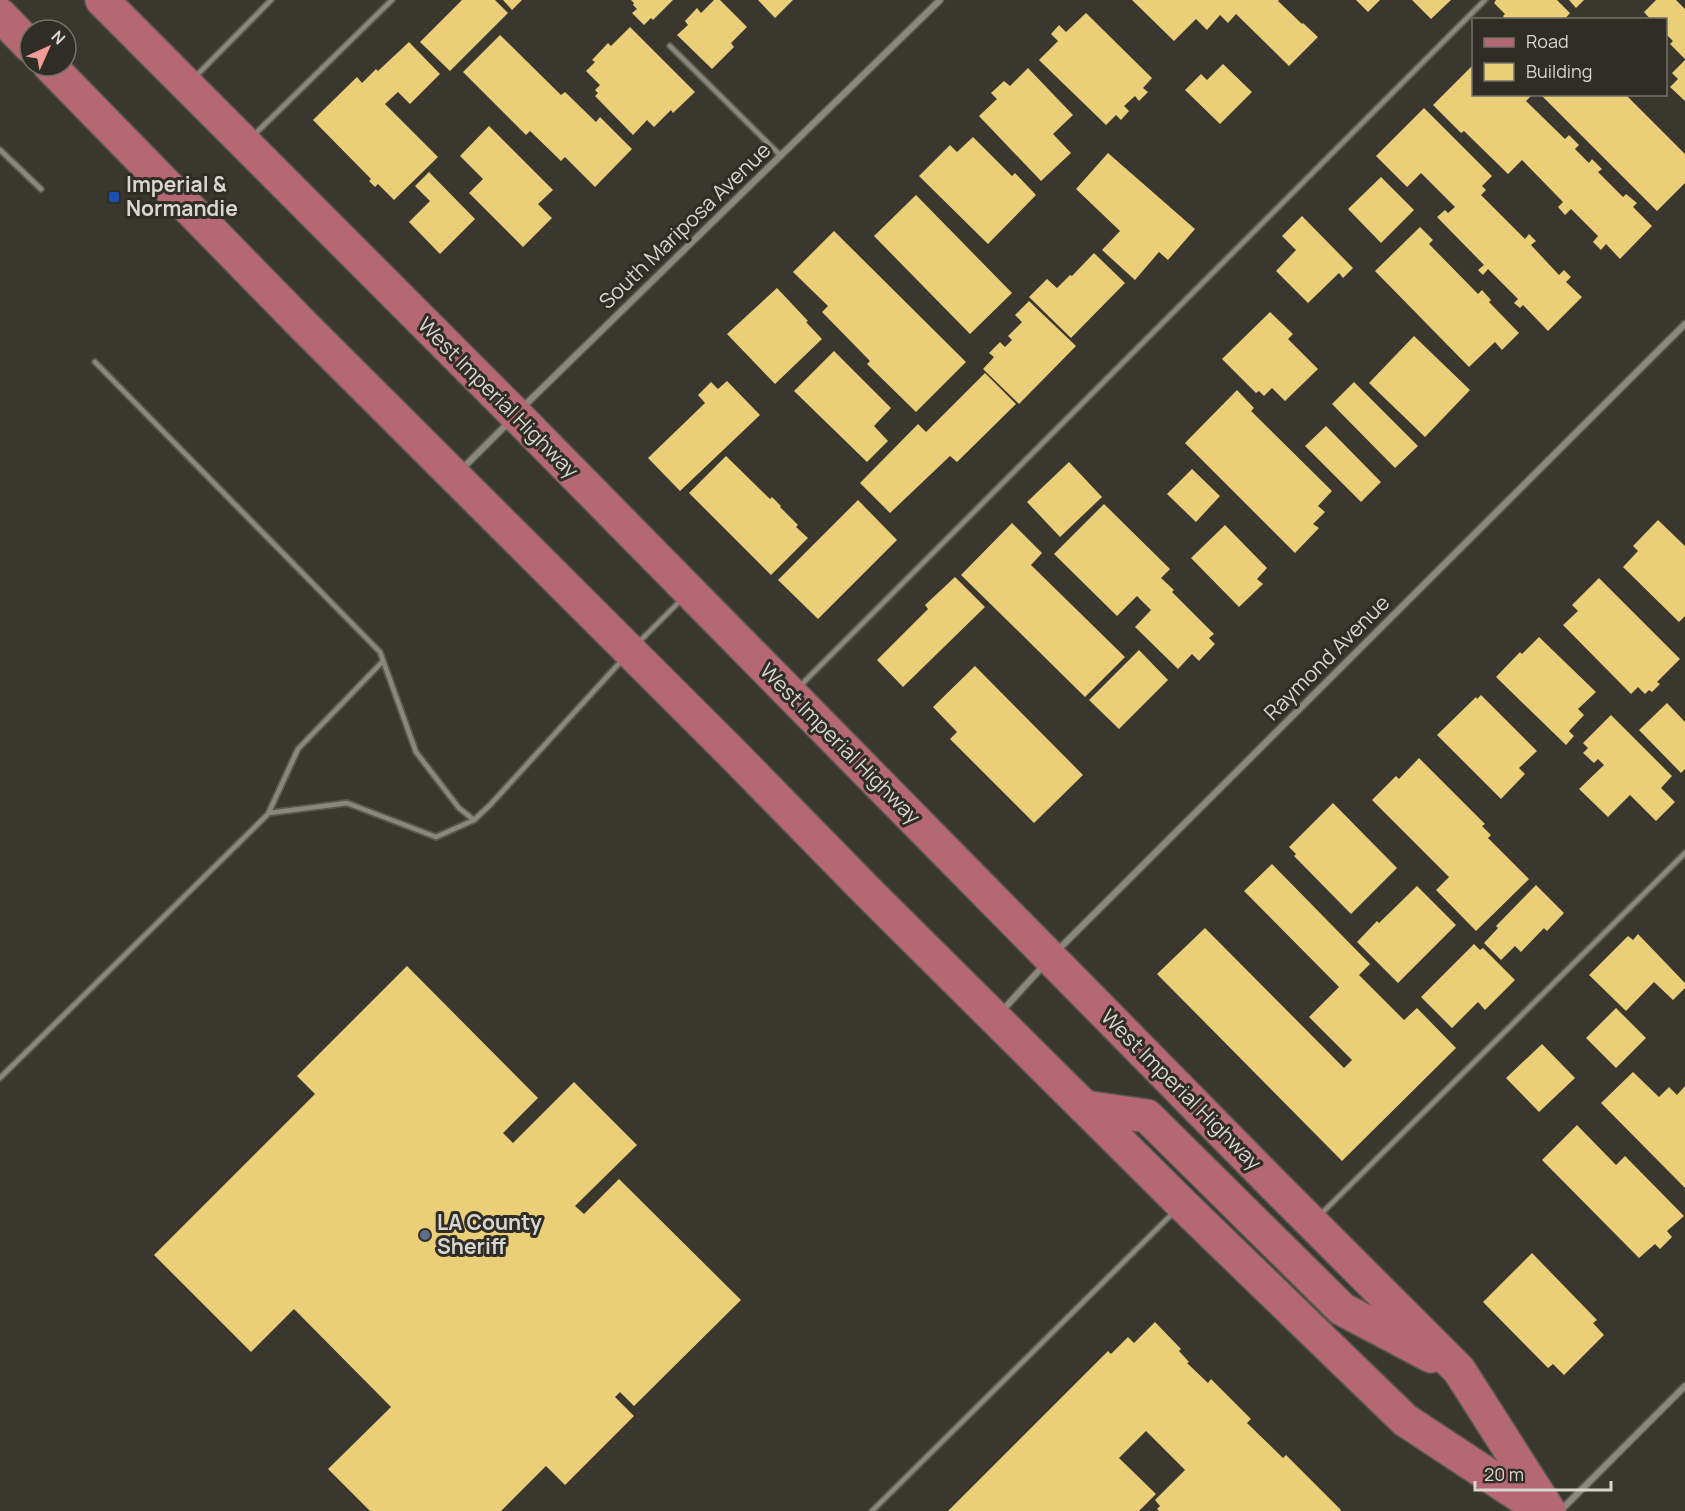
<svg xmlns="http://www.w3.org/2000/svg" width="1685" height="1511" font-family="Manrope,sans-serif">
  <rect width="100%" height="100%" fill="#3a372f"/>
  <path fill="#eace78" d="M462 0H495L508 13 450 71 420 42Z
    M503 0H522L512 10Z
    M631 0H673L653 20 651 18 644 25 632 13 637 9 633 5 634 3Z
    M714 0H720L747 27 731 43 734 47 712 69 677 35 688 25 685 21 697 8 701 13Z
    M758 0H793L775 18Z
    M1132 0H1279L1278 1 1302 24 1303 23 1318 37 1289 66 1236 14 1228 23 1220 15 1207 30 1196 19 1174 41Z
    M1356 0H1380L1368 12Z
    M1412 0H1451L1431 19Z
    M1496 0H1557L1570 13 1564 20H1506L1503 16 1505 14 1494 3Z
    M1569 0H1584L1576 8Z
    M1656 0H1676L1685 9V59L1670 44 1673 41 1666 34V20H1651L1644 12Z
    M1086 13 1152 78 1143 88 1148 92 1139 101 1135 96 1124 106 1129 111 1121 120 1116 115 1106 125 1039 60 1058 41 1051 34 1059 25 1066 32Z
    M630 27 695 92 673 113 671 110 654 127 647 120 633 135 595 96 598 93 595 90 600 85 586 71 595 62 592 60 608 43 611 46Z
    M500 35 561 95 565 92 596 122 600 117 632 149 595 187 565 157 561 161 530 131 526 135 463 72Z
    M409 42 440 74 410 104 398 92 385 104 438 157 394 200 378 184 375 187 369 181 371 179 313 120 357 77 362 83 376 69 378 71Z
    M1685 60V101L1670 87 1678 79 1672 73Z
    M1223 64 1252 92 1220 124 1185 90 1201 74 1207 80Z
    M1474 64V94H1530L1531 96 1526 101 1565 139 1569 135 1579 145 1575 149 1589 163 1592 159 1602 169 1598 172 1623 197 1626 194 1637 203 1633 207 1652 226 1620 259 1606 244 1601 250 1593 242 1598 236 1571 209 1565 215 1558 207 1563 202 1522 160 1508 174 1464 131 1461 133 1433 105Z
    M1028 68 1073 115 1053 134 1071 153 1041 181 979 116 997 99 991 93 1004 81 1010 86Z
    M1540 94H1625L1685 154V183L1657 211Z
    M1424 108 1492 176 1482 186 1486 190 1481 195 1525 239 1529 234 1536 241 1531 245 1559 275 1564 270 1571 277 1566 282 1582 297 1548 331 1523 305 1520 308 1514 303 1518 299 1488 269 1483 275 1478 270 1484 265 1437 217 1445 210 1448 213 1455 207 1421 173 1407 187 1376 156Z
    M489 126 553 190 538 204 552 218 523 247 469 193 483 179 460 156Z
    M973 137 1012 176 1015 173 1036 195 988 244 919 176 950 145 957 152Z
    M1108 153 1195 229 1168 260 1159 252 1135 280 1102 250 1120 231 1076 189Z
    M429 172 475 219 440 254 409 222 430 201 415 186Z
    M1381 177 1414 210 1381 243 1348 209Z
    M916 195 1012 293 970 334 874 236Z
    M1302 216 1353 268 1343 278 1339 273 1308 303 1276 271 1296 250 1282 236Z
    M1420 227 1433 240 1429 244 1478 294 1482 290 1491 300 1489 302 1519 333 1502 350 1495 342 1469 367 1375 271Z
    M834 231 966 362 916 412 867 364 870 361 822 312 828 306 793 272Z
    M1094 253 1125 283 1071 338 1029 297 1047 279 1057 288 1070 275 1072 276Z
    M777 288 808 321 806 322 822 339 775 384 727 334Z
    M1029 301 1076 346 1019 404 983 369 994 357 989 353 1000 342 1005 347 1012 340 1008 336 1022 322 1015 315Z
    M1270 312 1293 334 1288 339 1318 369 1285 401 1272 388 1264 396 1259 391 1256 393 1222 359Z
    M1414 336 1470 390 1425 437 1369 383Z
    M834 351 891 408 874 426 888 441 867 462 794 391Z
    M985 373 1016 404 957 462 950 456 890 513 860 483 918 424 926 432Z
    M727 381 760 415 680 491 648 458 705 403 698 395 711 382 718 389Z
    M1354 382 1418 446 1395 468 1332 404Z
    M1237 390 1254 408 1251 411 1332 491 1318 506 1325 512 1313 524 1319 528 1295 553 1185 443Z
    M1326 426 1381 482 1361 502 1305 446Z
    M726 456 770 499 772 497 781 506 780 507 798 525 796 527 808 538 771 575 689 493Z
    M1069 462 1102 497 1060 537 1027 502Z
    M1192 469 1220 496 1196 522 1167 494Z
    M858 500 897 540 818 619 778 580Z
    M1104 504 1170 569 1161 578 1174 590 1172 592 1214 634 1209 638 1215 644 1199 661 1192 654 1178 669 1135 627 1151 610 1137 596 1117 616 1054 554Z
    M1658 520 1685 546V616L1679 622 1623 567 1638 551 1633 546Z
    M1012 523 1042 553 1031 565 1125 657 1085 697 961 575Z
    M1225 525 1267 568 1257 579 1263 584 1239 607 1191 558Z
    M955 577 985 607 903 687 877 660 928 609 925 605Z
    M1599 578 1680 659 1657 682 1660 684 1652 692 1649 690 1645 694 1638 687 1631 694 1563 625 1578 611 1572 605Z
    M1539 637 1596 692 1578 709 1584 715 1569 731 1574 736 1566 745 1496 677 1520 652 1522 654Z
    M1139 650 1168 680 1119 729 1089 700Z
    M975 666 1083 775 1034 823 950 739 957 732 933 707Z
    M1481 695 1537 751 1519 768 1525 774 1501 799 1437 735 1476 697 1477 699Z
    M1667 703 1685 722V769L1681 773 1639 730Z
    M1611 715 1672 776 1661 788 1675 802 1656 821 1630 795 1608 817 1579 789 1604 765 1598 759 1594 763 1583 753 1588 748 1583 743Z
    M1419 758 1485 824 1482 826 1491 835 1488 838 1529 879 1476 931 1436 890 1449 877 1372 800 1396 776 1399 779Z
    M1333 803 1397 868 1351 914 1294 856 1296 854 1289 847Z
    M1272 864 1370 964 1359 975 1404 1020 1417 1008 1456 1048 1342 1161 1157 974 1205 928 1344 1068 1352 1060 1309 1017 1339 987 1244 891Z
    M1536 885 1564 913 1547 931 1544 928 1521 952 1515 946 1501 960 1484 943 1498 928 1496 926Z
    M1417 886 1456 925 1398 983 1357 942 1377 921 1379 923Z
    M1638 934 1685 983V988L1673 1000 1654 982 1626 1011 1589 975 1628 936 1633 940Z
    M1474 944 1480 950 1483 948 1515 980 1485 1010 1478 1002 1452 1028 1421 997Z
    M407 966 538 1098 503 1133 513 1143 574 1082 637 1145 575 1206 584 1214 619 1179 741 1300 634 1406 620 1392 615 1397 634 1416 565 1485 546 1466 501 1511H370L328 1469 391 1407 294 1309 251 1352 154 1255 315 1094 297 1076Z
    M1616 1008 1646 1038 1616 1068 1586 1038Z
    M1542 1044 1575 1078 1539 1112 1506 1078Z
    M1633 1072 1659 1097 1669 1087 1677 1095 1685 1086V1188L1601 1103Z
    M1577 1125 1616 1165 1625 1156 1684 1216 1667 1231 1672 1237 1660 1249 1655 1244 1639 1258 1542 1160Z
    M1532 1253 1597 1320 1593 1323 1604 1335 1564 1375 1553 1364 1548 1368 1483 1302Z
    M1155 1322 1181 1349 1179 1351 1189 1362 1187 1363 1208 1383 1211 1379 1251 1419 1247 1423 1283 1458 1286 1455 1341 1510 1340 1511H1159L1157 1509 1160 1506 1155 1500 1185 1470 1146 1431 1119 1458 1156 1494 1139 1511H948L1108 1351 1111 1354 1128 1337 1134 1343Z"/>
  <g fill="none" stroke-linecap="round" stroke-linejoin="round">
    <g stroke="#58564f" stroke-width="8">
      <path id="lane" d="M670 46 781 156
        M195 77 271 0
        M253 136 392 0
        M0 150 41 189
        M95 362 380 652 416 752 459 808 474 820
        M639 642 682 599
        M800 686 1485 0
        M269 812 298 749 383 661
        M0 1078 269 813 347 803 436 837 474 820 490 805 623 659
        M1321 1214 1685 853
        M872 1511 1174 1212"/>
    </g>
    <g stroke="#58564f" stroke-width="9">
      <path id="street" d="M522 408 940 0
        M461 470 509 422
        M1057 951 1685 324
        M1002 1011 1044 965
        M1560 1511 1685 1386"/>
    </g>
    <g stroke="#58564f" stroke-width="36">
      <path id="primary" d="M102 0 516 415 1276 1187 1459 1370 1549 1511
        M0 15 30 46
        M50 66 303 325 732 753 867 891 1182 1204 1405 1420 1543 1511
        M1084 1107 1147 1116 1342 1309 1431 1356"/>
    </g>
    <use href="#lane" stroke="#8a877e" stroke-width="4.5"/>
    <use href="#street" stroke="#8a877e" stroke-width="6"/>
    <use href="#primary" stroke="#b56872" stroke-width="33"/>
  </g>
  <rect fill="#1a4fb4" stroke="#302d26" stroke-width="2" x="108" y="191" width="12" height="12" rx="3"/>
  <circle fill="#5c6f8a" stroke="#302d26" stroke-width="2" cx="425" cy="1235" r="6"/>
  <g text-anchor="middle" stroke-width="6" stroke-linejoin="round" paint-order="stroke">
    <g font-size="21" font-weight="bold" fill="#d8d6d1" stroke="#302d26" text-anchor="start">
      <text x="126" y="192">Imperial &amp;<tspan x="126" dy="24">Normandie</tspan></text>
      <text x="437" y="1230">LA County<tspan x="437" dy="24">Sheriff</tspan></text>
    </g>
    <g font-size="21" fill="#d8d6d1" stroke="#302d26">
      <text transform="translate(685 226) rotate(-44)" y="7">South Mariposa Avenue</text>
      <text transform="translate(498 398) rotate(45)" y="7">West Imperial Highway</text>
      <text transform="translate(1327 658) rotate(-45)" y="7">Raymond Avenue</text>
      <text transform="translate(840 744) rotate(45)" y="7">West Imperial Highway</text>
      <text transform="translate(1181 1090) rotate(45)" y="7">West Imperial Highway</text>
    </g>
  </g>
  <rect x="1472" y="18" width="195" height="78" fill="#302d26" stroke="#73716a" stroke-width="1.5"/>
  <rect x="1484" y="38" width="30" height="9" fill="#b56872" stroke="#73716a" stroke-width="1.5"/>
  <text x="1526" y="48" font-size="18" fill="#d8d6d1">Road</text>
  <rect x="1484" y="63" width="30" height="18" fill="#eace78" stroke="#73716a" stroke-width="1.5"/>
  <text x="1526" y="78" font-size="18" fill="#d8d6d1">Building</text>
  <g transform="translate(48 48) rotate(45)"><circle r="28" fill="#302d26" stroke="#73716a" stroke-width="1.5"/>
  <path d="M0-4.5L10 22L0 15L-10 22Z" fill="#f59b98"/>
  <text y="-9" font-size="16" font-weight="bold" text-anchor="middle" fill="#d8d6d1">N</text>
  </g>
  <path d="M1475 1481v9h136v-9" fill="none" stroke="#d8d6d1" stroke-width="3"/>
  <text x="1484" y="1481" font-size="18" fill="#d8d6d1" stroke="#302d26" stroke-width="4.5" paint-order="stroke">20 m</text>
</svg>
